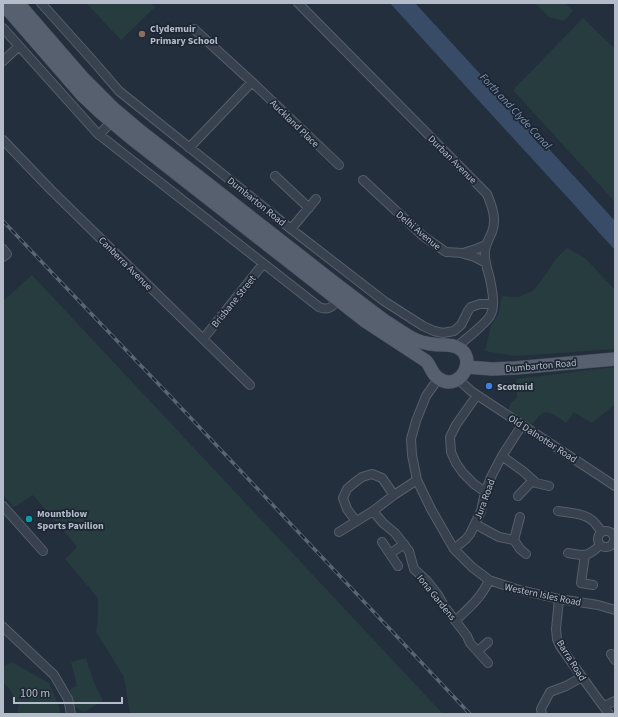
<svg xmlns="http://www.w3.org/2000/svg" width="618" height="717" font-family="'Source Sans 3',sans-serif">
  <rect width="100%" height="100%" fill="#242f3e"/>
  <path fill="#263c3f" d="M86 3H151L155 7 121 40Z
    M535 3H565L573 11 564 21 549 17Z
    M583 18 615 49V202L513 90Z
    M567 248 585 258 615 290V349L515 356 485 351 491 326 498 315 502 296 518 297 533 291 544 277 555 260Z
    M32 275 443 714H130L124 677 96 632 98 622V598L65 559 77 547 33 495 14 507 3 495V301Z
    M615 367V404L592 423 574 412 566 423C560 419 551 410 543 413 538 415 536 421 532 424L527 422 522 418 508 413 510 404 517 397 516 379 573 372Z
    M86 658 93 680 103 701 84 712 74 706 70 689 77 686 71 662Z
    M12 662 49 683 60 709 59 714H17L19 705 9 688 3 683V666Z"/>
  <path fill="#394c67" d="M390 3H415L615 221V250C595 229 577 207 558 187 502 126 446 65 390 3Z"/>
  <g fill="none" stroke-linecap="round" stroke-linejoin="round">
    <g stroke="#565f6c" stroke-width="10">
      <path id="street" d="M41 3 94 62 119 91 291 229 384 301 423 326 434 331 443 333 454 331 461 325 468 311 471 307 480 304H493
        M298 3 487 194C492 206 497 219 492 232 489 239 485 245 485 252 484 261 488 271 490 279 492 290 496 306 490 316 486 323 464 341 456 347
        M3 28 97 133 319 307C331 312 334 304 340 296
        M194 29 252 82 339 165
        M3 61 19 46
        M99 135 111 122
        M3 140 51 190 250 385
        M189 148 252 82
        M275 176 309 208
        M363 180 423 236 446 252 463 253 476 249 486 245
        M291 229 316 199
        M3 249 7 254 3 257
        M464 254 475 257 486 263
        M203 339 263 264
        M438 379 426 396 416 421 411 439 412 455 417 480 431 509 454 549 472 567 489 580 516 589 559 599 598 605 615 610
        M458 379 471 391 615 486
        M477 395 456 425 450 437 451 452 456 463 463 473 474 484 485 492
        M502 456 524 472 536 483 549 486
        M518 496 533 480
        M3 506 43 551
        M373 511 383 523 395 533 409 551 414 569 427 581 438 595 444 606 467 636 470 643 488 663
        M558 511C571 513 585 513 594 522 597 525 599 529 602 532
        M356 521 347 509 343 498 347 489 354 483 362 477 372 474 382 478 394 495
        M475 524 499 537 514 540 520 549 526 554
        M598 539a8 8 0 1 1 16 0a8 8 0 1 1-16 0Z
        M339 532 373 511 394 495 417 480
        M514 540 520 517
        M382 542 398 566
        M454 549 466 539 470 534 481 511 485 492 492 475 502 456 522 425
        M568 553C585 556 588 557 600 545
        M390 554 404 544
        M585 555 581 583 593 585
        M559 599 556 629 557 639 560 646 582 677 609 714
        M456 620C469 608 482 597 489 580
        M3 627 54 675 68 699 71 714
        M478 651 488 642
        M611 654 615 660
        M604 706 615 701
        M542 714 541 709 550 692 566 686 582 677"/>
    </g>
    <g stroke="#414a57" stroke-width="14">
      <path id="primary" d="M3 4 82 95 100 112 131 138 365 321 426 361C431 366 431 373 438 378 463 396 484 346 446 345 436 345 425 344 416 340 405 335 395 327 385 321 361 303 337 285 313 266 255 221 197 176 139 130L113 108 83 78 18 3
        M467 367 492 369 515 368 615 359"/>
    </g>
    <use href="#street" stroke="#38414e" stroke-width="8"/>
    <use href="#primary" stroke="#56606e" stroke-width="13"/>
    <g stroke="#5a6575" stroke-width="3.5">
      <path id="rail" d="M3 221 56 277 170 396 470 714"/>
    </g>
    <use href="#rail" stroke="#1d2633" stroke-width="2" stroke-dasharray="6" stroke-linecap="butt"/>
  </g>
  <circle fill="#8d6e63" stroke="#1d2633" stroke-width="1.5" cx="142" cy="34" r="4"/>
  <circle fill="#3f7fe0" stroke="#1d2633" stroke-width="1.5" cx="489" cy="386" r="4"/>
  <circle fill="#0f9aa8" stroke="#1d2633" stroke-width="1.5" cx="29" cy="519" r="4"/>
  <g text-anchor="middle" stroke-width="3.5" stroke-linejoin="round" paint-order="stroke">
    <g font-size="10" font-weight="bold" fill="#b4bcc9" stroke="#1d2633" text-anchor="start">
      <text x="150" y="32">Clydemuir<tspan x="150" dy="12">Primary School</tspan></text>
      <text x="497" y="390">Scotmid</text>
      <text x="37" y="517">Mountblow<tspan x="37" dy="12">Sports Pavilion</tspan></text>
    </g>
    <g font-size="10" fill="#b4bcc9" stroke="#1d2633">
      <text transform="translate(295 123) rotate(44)" y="4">Auckland Place</text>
      <text transform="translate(453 159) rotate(45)" y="4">Durban Avenue</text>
      <text transform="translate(257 201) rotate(39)" y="4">Dumbarton Road</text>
      <text transform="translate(419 230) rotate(40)" y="4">Delhi Avenue</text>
      <text transform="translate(126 263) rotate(45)" y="4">Canberra Avenue</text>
      <text transform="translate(233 301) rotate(-51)" y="4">Brisbane Street</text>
      <text transform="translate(541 365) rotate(-5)" y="4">Dumbarton Road</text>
      <text transform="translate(543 438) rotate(33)" y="4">Old Dalnottar Road</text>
      <text transform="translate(484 499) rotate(-70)" y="4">Jura Road</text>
      <text transform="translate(543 594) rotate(12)" y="4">Western Isles Road</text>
      <text transform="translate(437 597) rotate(51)" y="4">Iona Gardens</text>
      <text transform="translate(572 660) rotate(58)" y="4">Barra Road</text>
    </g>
    <g font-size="11" font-style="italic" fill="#7c92b1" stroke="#1d2633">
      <text transform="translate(516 111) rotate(47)" y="4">Forth and Clyde Canal</text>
    </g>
  </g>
  <rect width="618" height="717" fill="none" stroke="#b4bcc9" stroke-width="8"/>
  <path d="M14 697v6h108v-6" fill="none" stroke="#b4bcc9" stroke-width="2"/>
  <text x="20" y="697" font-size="12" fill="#b4bcc9" stroke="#1d2633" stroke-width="3" paint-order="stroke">100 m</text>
</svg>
